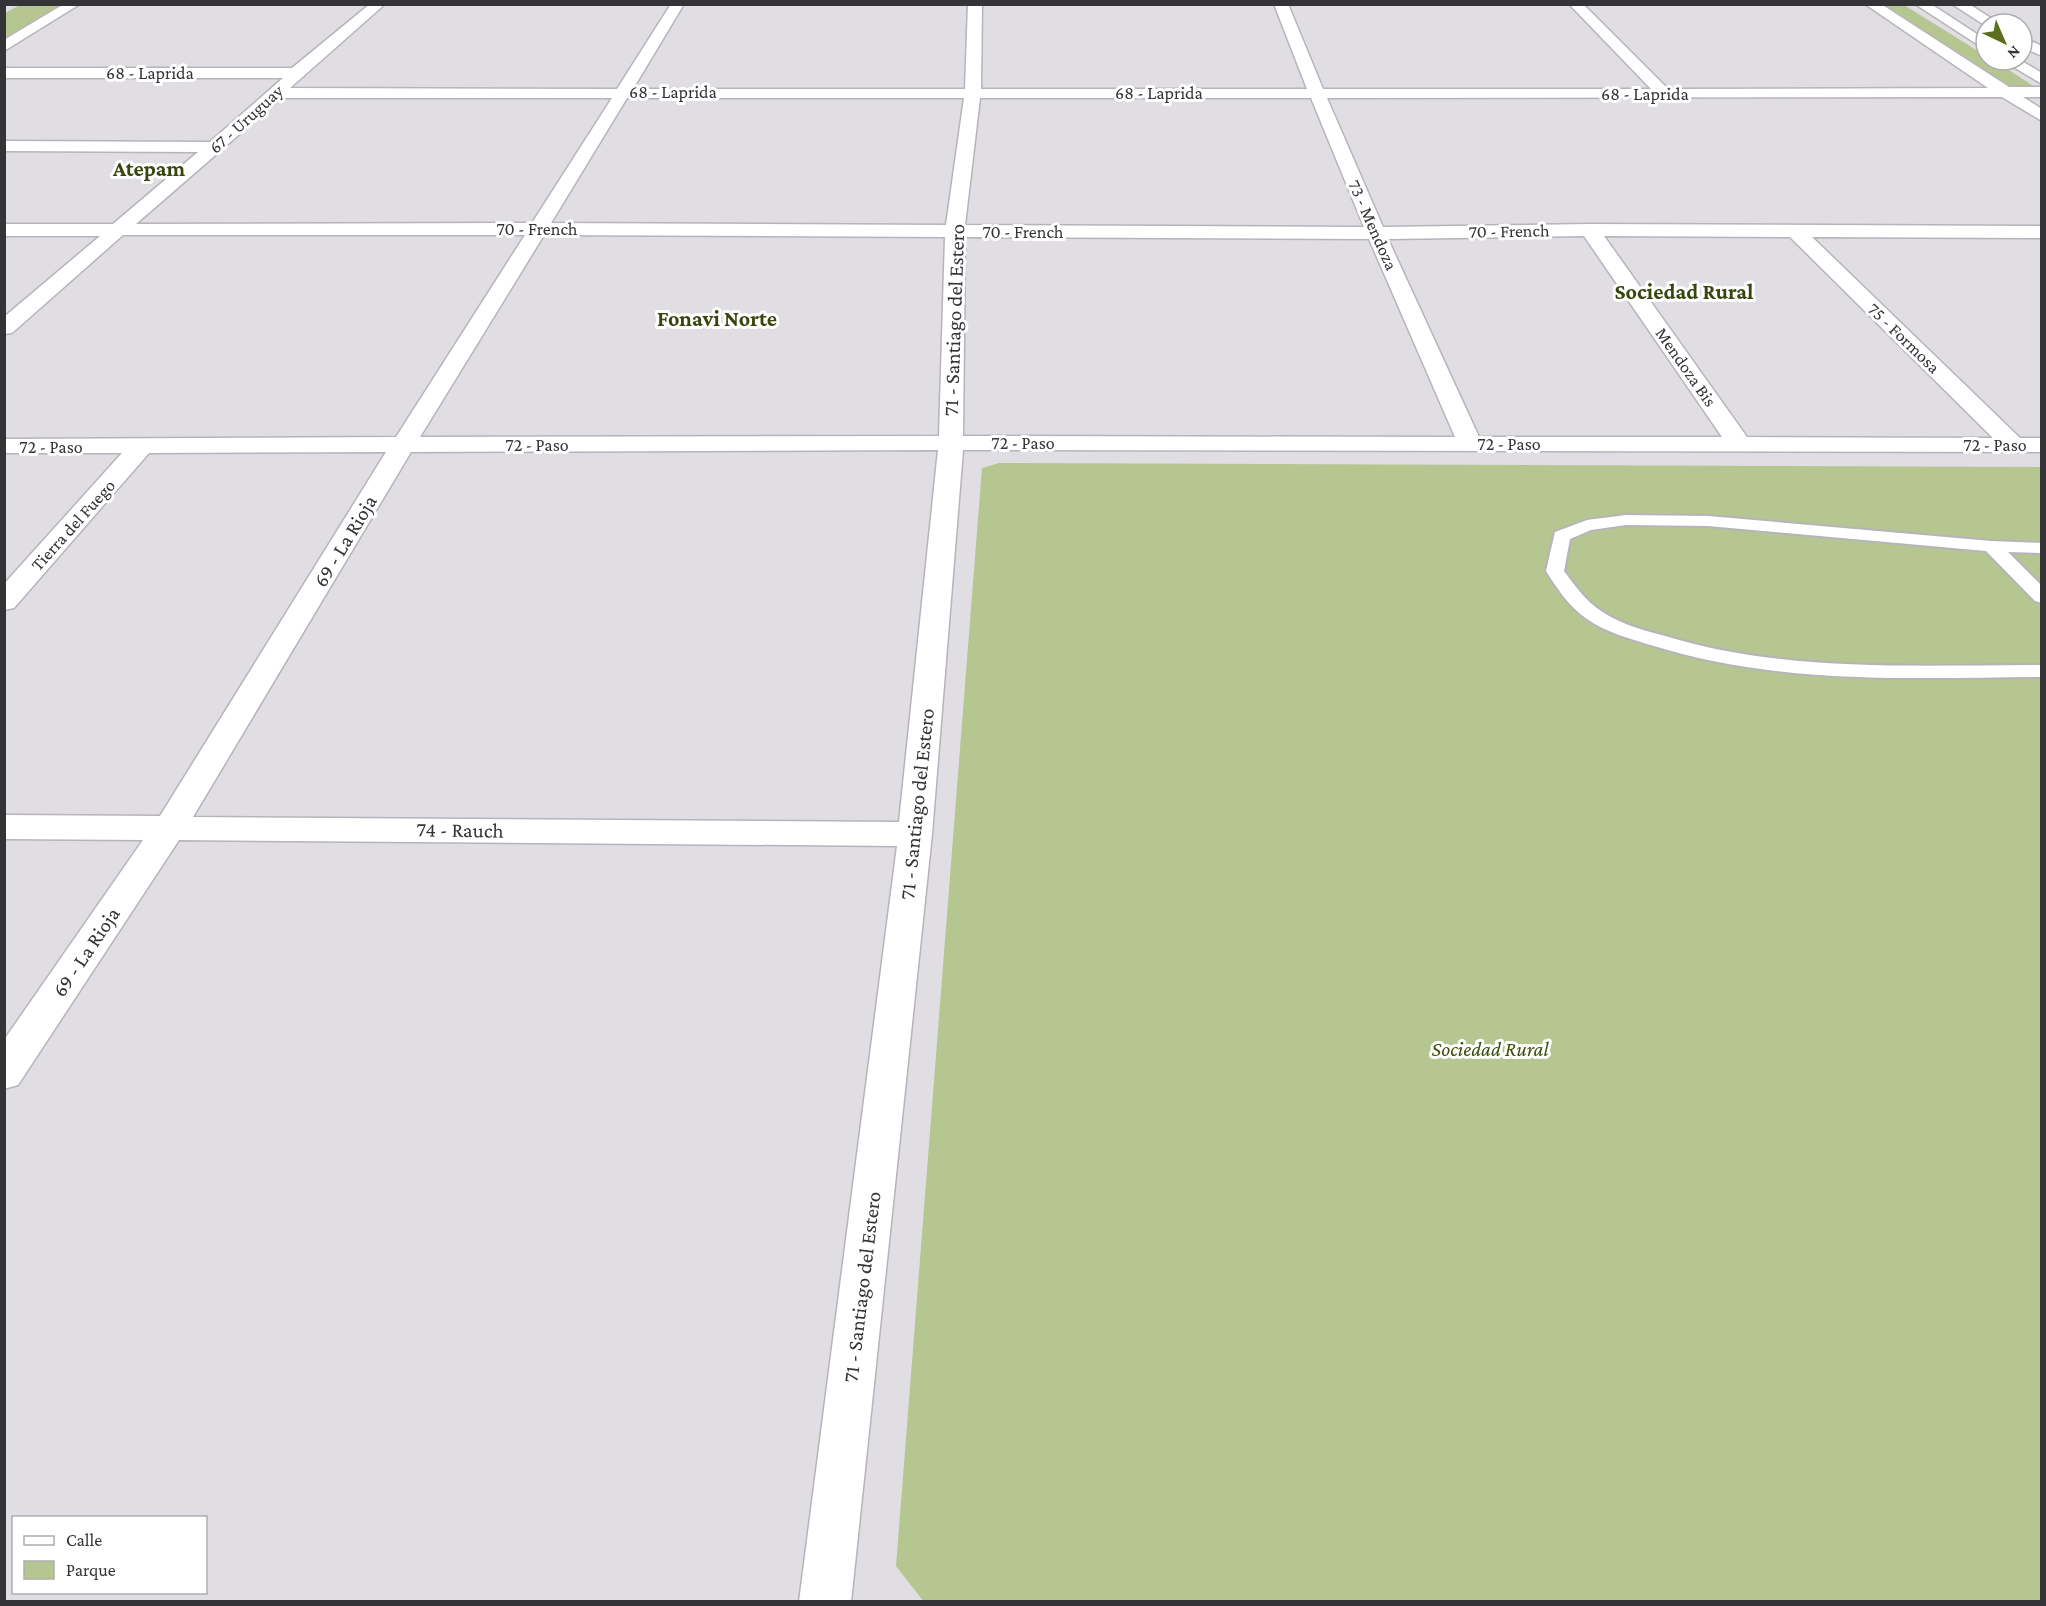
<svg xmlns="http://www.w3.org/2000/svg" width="2046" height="1606" font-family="'Crimson Pro',serif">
  <rect width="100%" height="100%" fill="#e0dde3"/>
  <path fill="#b6c691" d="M20 5V4L62 5 5 38V13Z
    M1882 5H1904L1986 56V60H1993L2040 90H2016Z
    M999 463 2041 467V1601L924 1602 896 1566 982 468Z"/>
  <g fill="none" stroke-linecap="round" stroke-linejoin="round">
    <g stroke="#b6b4ba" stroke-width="4">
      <path id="lane" d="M1626 515 1708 516 1991 541 2042 543V553L2008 552 2042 586V603L2035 601 1986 551 1708 526 1626 525 1591 530 1570 539 1564 571C1575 586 1586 601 1601 611 1620 624 1643 630 1665 636 1786 673 1916 665 2042 665V677C1912 678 1780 685 1654 646 1631 639 1607 633 1587 619 1569 607 1557 588 1546 571L1555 532 1587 520Z"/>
    </g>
    <g stroke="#b6b4ba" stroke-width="3">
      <path id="street" d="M370 4H385L290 88 617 89 671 4H684L633 89H965L968 4H982L981 89H1307L1274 4H1288L1323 89H1651L1569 4H1583L1668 89 1988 88 1865 4H1881L2009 87H2042V97H2023L2042 109V121L2002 97 1327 98 1383 227 1590 224 2042 226V238L1812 237 2020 438H2042V452L963 450 932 834 851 1602H799L897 846 179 840 18 1085 4 1089V1040L143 840 4 839V815L160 816 386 452 149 453 14 608 4 610V584L122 453H4V439L396 437 525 235H123L12 333 4 334V317L100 236H4V224H113L198 152 4 151V141L210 142 283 78H4V68H292ZM281 98H612L532 223 136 224ZM627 98H964L946 225 551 223ZM980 98H1311L1364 227 965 225ZM544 235 945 237 939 436 420 437ZM1584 236 1722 437H1479L1388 239ZM1604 236 1790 237 1993 438 1747 437ZM965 237 1369 239 1455 437 963 436ZM938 450 899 822 193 817 411 452Z
        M1952 4H1969L2000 24 1986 26Z
        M2022 37 2042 46V56L2022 47Z"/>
    </g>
    <g stroke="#b6b4ba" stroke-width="3">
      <path id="secondary" d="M64 4H80L4 51V40Z"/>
    </g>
    <g stroke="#b6b4ba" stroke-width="3">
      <path id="highway" d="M1915 4H1931L1986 40V50Z
        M2002 60H2020L2042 73V84Z"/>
    </g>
    <use href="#lane" fill="#fff" fill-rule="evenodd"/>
    <use href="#street" fill="#fff" fill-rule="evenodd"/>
    <use href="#secondary" fill="#fff" fill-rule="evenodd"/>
    <use href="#highway" fill="#fff" fill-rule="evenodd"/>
  </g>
  <g text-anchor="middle" stroke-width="6" stroke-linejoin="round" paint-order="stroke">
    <g font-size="18" fill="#343335" stroke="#fff">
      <text x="150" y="79">68 - Laprida</text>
      <text x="673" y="98">68 - Laprida</text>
      <text x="1159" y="99">68 - Laprida</text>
      <text x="1645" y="100">68 - Laprida</text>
      <text transform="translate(246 119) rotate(-42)" y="6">67 - Uruguay</text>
      <text transform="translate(1373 225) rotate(66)" y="6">73 - Mendoza</text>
      <text x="537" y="235">70 - French</text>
      <text transform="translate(1509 231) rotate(-1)" y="6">70 - French</text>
      <text x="1023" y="238">70 - French</text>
      <text transform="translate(1904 338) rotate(44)" y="6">75 - Formosa</text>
      <text transform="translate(1686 367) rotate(55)" y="6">Mendoza Bis</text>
      <text x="1023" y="449">72 - Paso</text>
      <text x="1509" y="450">72 - Paso</text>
      <text x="537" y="451">72 - Paso</text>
      <text x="1995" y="451">72 - Paso</text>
      <text x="51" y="453">72 - Paso</text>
      <text transform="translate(73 525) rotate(-48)" y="6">Tierra del Fuego</text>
    </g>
    <g font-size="21" fill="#343335" stroke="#fff">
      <text transform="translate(954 320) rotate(-88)" y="7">71 - Santiago del Estero</text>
      <text transform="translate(345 541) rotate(-59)" y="7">69 - La Rioja</text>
      <text transform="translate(917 804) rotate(-84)" y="7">71 - Santiago del Estero</text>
      <text transform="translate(460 830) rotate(1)" y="7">74 - Rauch</text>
      <text transform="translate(86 952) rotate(-56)" y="7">69 - La Rioja</text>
      <text transform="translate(862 1287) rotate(-83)" y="7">71 - Santiago del Estero</text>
    </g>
    <g font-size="21" font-style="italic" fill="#3e4d0a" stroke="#fff">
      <text x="1490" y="1056">Sociedad Rural</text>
    </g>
    <g font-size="22" font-weight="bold" fill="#38460d" stroke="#fff">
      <text x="149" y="176">Atepam</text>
      <text x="1684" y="299">Sociedad Rural</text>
      <text x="717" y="326">Fonavi Norte</text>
    </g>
  </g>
  <rect width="2046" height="1606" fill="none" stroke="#343335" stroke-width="12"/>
  <rect x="12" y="1516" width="195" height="78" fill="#ffffff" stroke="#aeadae" stroke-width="1.5"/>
  <rect x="24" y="1536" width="30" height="9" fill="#ffffff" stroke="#aeadae" stroke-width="1.5"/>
  <text x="66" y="1546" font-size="18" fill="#343335">Calle</text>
  <rect x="24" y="1561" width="30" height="18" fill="#b6c691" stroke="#aeadae" stroke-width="1.5"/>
  <text x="66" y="1576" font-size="18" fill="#343335">Parque</text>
  <g transform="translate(2004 42) rotate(136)"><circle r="28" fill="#ffffff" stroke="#aeadae" stroke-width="1.5"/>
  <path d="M0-4.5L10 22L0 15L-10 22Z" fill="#5a6e1c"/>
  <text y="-9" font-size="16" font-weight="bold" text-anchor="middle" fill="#343335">N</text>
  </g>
</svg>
